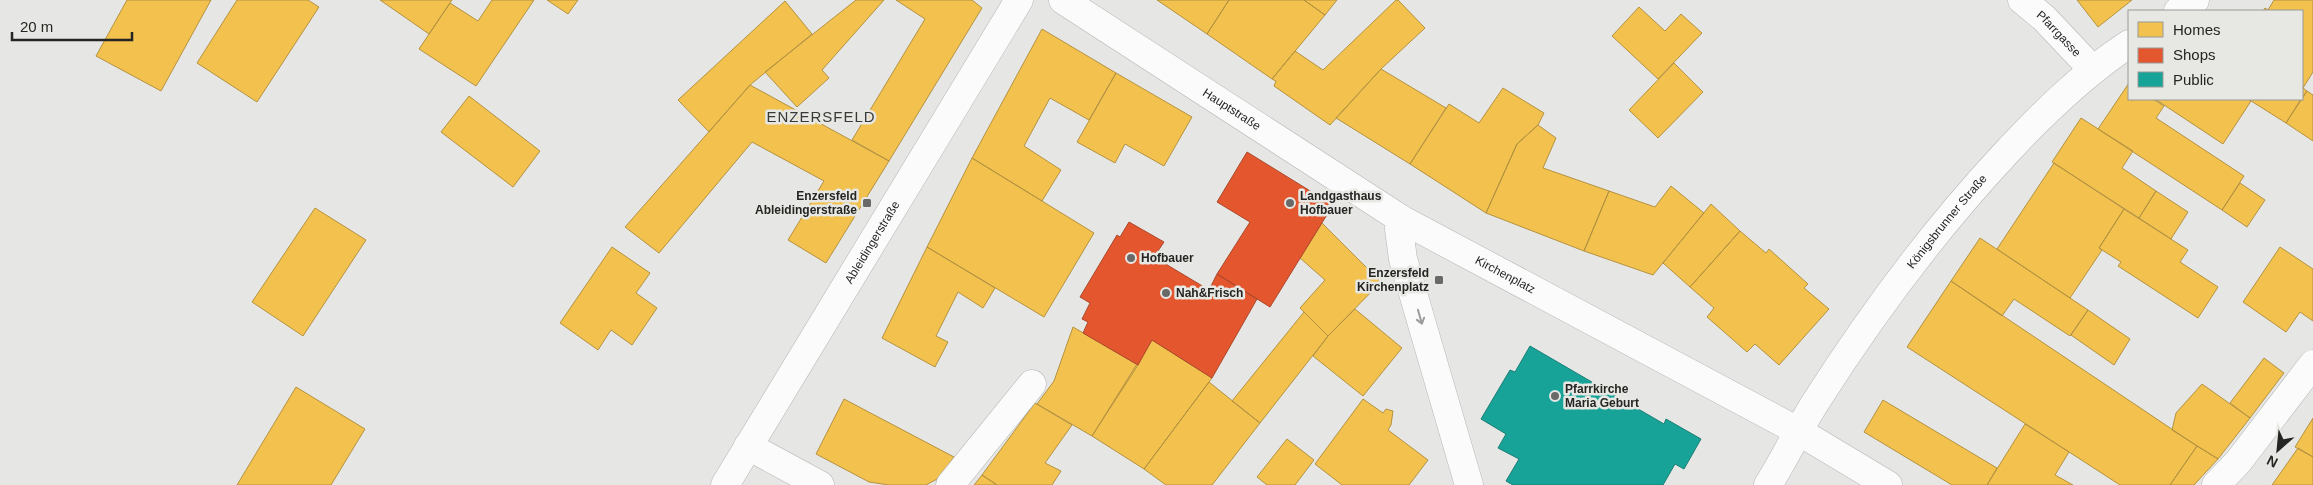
<svg xmlns="http://www.w3.org/2000/svg" width="2313" height="485" font-family="Arial,sans-serif">
  <rect width="100%" height="100%" fill="#e6e7e5"/>
  <path fill="#f2c14e" stroke="#b49241" d="M127 0H211L161 91 96 56Z
    M237 0H308L319 7 257 102 197 63Z
    M380 0H452L429 34Z
    M492 0H534L476 86 419 49 450 3 478 21Z
    M547 0H578L568 14Z
    M856 0H884L822 70 829 78 797 107 765 72Z
    M896 0H972L982 8 889 161 852 140 925 19Z
    M1157 0H1229L1207 34Z
    M1229 0H1304L1325 15 1272 79 1207 34Z
    M1304 0H1337L1325 15Z
    M1396 0H1398L1425 28 1381 69 1330 125 1274 86 1276 81 1272 79 1295 51 1323 70Z
    M2077 0H2132L2098 27Z
    M2274 0H2313V72L2303 88 2307 91 2302 98V11H2263L2265 8 2268 10Z
    M785 1 812 34 750 85 709 132 678 100Z
    M1639 7 1665 31 1681 14 1702 33 1658 79 1612 36Z
    M1042 29 1116 73 1089 120 1050 98 1024 146 1061 170 1042 201 972 158Z
    M1674 63 1703 92 1658 138 1629 110Z
    M1381 69 1446 108 1410 164 1336 118Z
    M1116 73 1192 117 1164 166 1125 144 1115 163 1077 142Z
    M2129 83V99H2153L2164 106 2156 118 2244 176 2222 210 2098 129Z
    M750 85 889 161 826 263 788 240 824 181 752 142 659 253 625 227Z
    M1503 88 1544 113 1538 125 1517 144 1486 213 1410 164 1449 104 1479 123Z
    M2307 91 2313 95V141L2286 123Z
    M469 96 540 151 513 187 441 132Z
    M2155 99H2248L2251 101 2223 144Z
    M2248 99H2301L2286 123Z
    M2081 118 2133 151 2122 168 2156 191 2139 218 2052 162Z
    M1538 125 1556 138 1543 168 1609 191 1584 251 1486 213 1517 144Z
    M972 158 1094 233 1044 317 927 247Z
    M2054 163 2124 209 2099 248 2102 250 2070 298 1997 249Z
    M2240 183 2265 200 2247 227 2222 210Z
    M1671 186 1704 213 1653 275 1584 251 1609 191 1655 207Z
    M2156 191 2188 212 2171 239 2139 218Z
    M1711 204 1740 231 1690 287 1663 263Z
    M315 208 366 240 303 336 252 302Z
    M2124 209 2188 250 2180 262 2218 287 2198 318 2118 266 2121 262 2099 248Z
    M1322 223 1381 282 1328 336 1300 308 1325 280 1300 258Z
    M1740 231 1766 253 1769 249 1808 284 1804 288 1829 309 1779 365 1755 344 1747 352 1707 317 1714 308 1690 287Z
    M1980 238 2088 310 2070 336 2014 299 2002 316 1951 281Z
    M612 247 650 273 636 293 657 308 632 345 611 330 598 350 560 323Z
    M927 247 995 288 983 308 958 292 936 336 948 342 935 367 882 338Z
    M2280 247 2313 269V321L2300 312 2286 332 2243 302Z
    M1951 281 2197 446 2170 485H2120L1907 347Z
    M1355 309 1402 348 1363 396 1313 356 1328 336Z
    M2088 310 2130 339 2114 365 2071 335Z
    M1304 312 1328 336 1260 423 1232 401Z
    M1073 327 1138 365 1092 436 1037 404 1054 381Z
    M1152 340 1212 378 1144 469 1092 436Z
    M2264 358 2284 373 2250 418 2230 403Z
    M1209 382 1260 423 1212 485H1166L1144 469Z
    M2202 384 2250 418 2218 459 2172 430 2176 413Z
    M296 387 365 429 331 485H237Z
    M844 399 954 457 939 478 926 485H889L869 482 816 454Z
    M1363 399 1383 413 1386 409 1393 411 1391 425 1388 430 1428 460 1409 485H1342L1315 464Z
    M1883 400 1997 468 1987 485H1952L1864 432Z
    M1035 403 1072 425 1045 463 1061 471 1052 485H997L982 475Z
    M2313 418V457L2295 447Z
    M2025 424 2069 452 2055 475 2073 485H1987Z
    M1287 439 1314 460 1295 485H1267L1257 477Z
    M2197 446 2218 459 2194 485H2170Z
    M2298 448 2313 457V485H2272Z
    M982 475 997 485H974Z"/>
  <path fill="#e4572e" stroke="#ab482b" d="M1247 152 1333 205 1270 307 1217 274 1250 222 1217 202Z
    M1129 222 1164 242 1154 257 1209 290 1217 274 1257 299 1212 378 1152 340 1138 365 1083 333 1088 322 1082 319 1090 303 1080 297 1117 235 1120 237Z"/>
  <path fill="#17a398" stroke="#1b7e75" d="M1530 346 1664 424 1666 419 1701 439 1684 469 1675 464 1663 485H1513L1506 481 1519 459 1498 448 1506 434 1481 419 1510 370 1515 372Z"/>
  <g fill="none" stroke-linecap="round" stroke-linejoin="round">
    <g stroke="#b4b6b4" stroke-width="29">
      <g id="minor">
        <path id="s1" d="M1063 0 1401 219 1798 431 1888 485"/>
        <path id="s2" d="M2022 0 2044 18 2093 70"/>
        <path d="M2178 11 2195 0"/>
        <path d="M1401 219 1399 229 1403 259 1469 485"/>
        <path d="M748 446 820 485"/>
        <path id="s3" d="M725 485 1019 0"/>
        <path d="M950 485 1032 384"/>
        <path id="s4" d="M1768 485C1785 458 1798 430 1815 403 1871 315 1934 230 2005 154 2043 113 2083 74 2129 44"/>
        <path d="M2216 485 2238 462 2313 364"/>
      </g>
    </g>
    <use href="#minor" stroke="#fbfbfb" stroke-width="28"/>
  </g>
  <defs><path id="oneway-shaft" d="M-6 0H5M1.5-3L5.5 0L1.5 3" fill="none" stroke-width="1.6" stroke-linecap="round" stroke-linejoin="round" transform="scale(1.25)"/></defs>
  <use stroke="#9b9b9a" href="#oneway-shaft" transform="translate(1420 317) rotate(74)"/>
  <g fill="#696a68" stroke="#e7e8e4" stroke-width="2">
    <rect x="862" y="198" width="10" height="10" rx="2.5"/>
    <circle cx="1290" cy="203" r="5"/>
    <circle cx="1131" cy="258" r="5"/>
    <rect x="1434" y="275" width="10" height="10" rx="2.5"/>
    <circle cx="1166" cy="293" r="5"/>
    <circle cx="1555" cy="396" r="5"/>
  </g>
  <g text-anchor="middle" stroke-width="5" stroke-linejoin="round" paint-order="stroke">
    <g font-size="12" fill="#252624" stroke="#e7e8e4">
      <text dy="4" stroke="none"><textPath href="#s2" startOffset="50">Pfarrgasse</textPath></text>
      <text dy="4" stroke="none"><textPath href="#s1" startOffset="201">Hauptstraße</textPath></text>
      <text dy="4" stroke="none"><textPath href="#s4" startOffset="319">Königsbrunner Straße</textPath></text>
      <text dy="4" stroke="none"><textPath href="#s3" startOffset="284">Ableidingerstraße</textPath></text>
      <text dy="4" stroke="none"><textPath href="#s1" startOffset="521">Kirchenplatz</textPath></text>
    </g>
    <g font-size="12" font-weight="bold" fill="#252624" stroke="#e7e8e4" text-anchor="start">
      <text x="857" y="200" text-anchor="end">Enzersfeld<tspan x="857" dy="14">Ableidingerstraße</tspan></text>
      <text x="1300" y="200">Landgasthaus<tspan x="1300" dy="14">Hofbauer</tspan></text>
      <text x="1141" y="262">Hofbauer</text>
      <text x="1429" y="277" text-anchor="end">Enzersfeld<tspan x="1429" dy="14">Kirchenplatz</tspan></text>
      <text x="1176" y="297">Nah&amp;Frisch</text>
      <text x="1565" y="393">Pfarrkirche<tspan x="1565" dy="14">Maria Geburt</tspan></text>
    </g>
    <g font-size="15" letter-spacing="1" fill="#393a37" stroke="#e7e8e4">
      <text x="821" y="122">ENZERSFELD</text>
    </g>
  </g>
  <rect x="2128" y="10" width="175" height="90" fill="#e7e8e4" stroke="#999a97"/>
  <rect x="2138" y="22" width="25" height="15" fill="#f2c14e" stroke="#999a97"/>
  <text x="2173" y="35" font-size="15" fill="#252624">Homes</text>
  <rect x="2138" y="48" width="25" height="15" fill="#e4572e" stroke="#999a97"/>
  <text x="2173" y="60" font-size="15" fill="#252624">Shops</text>
  <rect x="2138" y="72" width="25" height="15" fill="#17a398" stroke="#999a97"/>
  <text x="2173" y="85" font-size="15" fill="#252624">Public</text>
  <g transform="translate(2278 450) rotate(207)" stroke="#e7e8e4" stroke-width="4" paint-order="stroke">
  <path d="M0-4L9 19L0 12L-9 19Z" fill="#252624"/>
  <text y="-8" font-size="14" font-weight="bold" text-anchor="middle" fill="#252624">N</text>
  </g>
  <path d="M12 32v8h120v-8" fill="none" stroke="#252624" stroke-width="2.5"/>
  <text x="20" y="32" font-size="15" fill="#252624" stroke="#e7e8e4" stroke-width="4" paint-order="stroke">20 m</text>
</svg>
